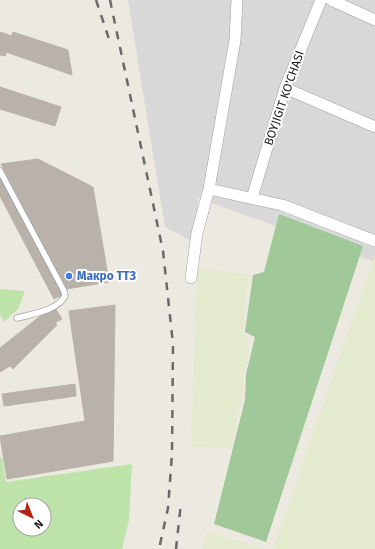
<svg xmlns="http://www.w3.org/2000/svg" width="375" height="549" font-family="'Fira Sans',sans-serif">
  <rect width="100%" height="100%" fill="#ece9e1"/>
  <path fill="#d9d8d8" d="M128 0H375V262L198 198 195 243 165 227Z"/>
  <path fill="#e4eacd" d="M375 254V549H273Z
    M197 269 249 274 242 334 248 338 249 353 243 375V392L231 448 191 447Z
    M207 532 267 549H203Z"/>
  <path fill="#bee3a9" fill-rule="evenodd" d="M0 289 25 291 18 309 4 322 0 314Z
    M2 457 6 482 132 464 129 520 122 549H0V458ZM20 505H44V529H20Z"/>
  <path fill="#a0c898" d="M279 214 363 246 266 542 214 524 245 400 246 374 255 337 245 332 253 275 264 272Z"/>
  <path fill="#b8b2ab" stroke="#bcb2a4" d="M0 32 12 36 5 56 0 55Z
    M13 32 68 50 72 75 6 52Z
    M0 87 6 89 0 108Z
    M6 89 61 107 55 126 0 109Z
    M38 159 93 187 109 282 66 289 1 164Z
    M0 175 62 295 54 299 0 196Z
    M115 305 113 461 7 479 0 436 85 421 69 311Z
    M55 308 62 319 55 323 57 325 13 369 10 366 0 372V348L44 313Z
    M75 384 76 396 4 406 2 394Z"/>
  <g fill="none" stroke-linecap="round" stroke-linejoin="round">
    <g stroke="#9f9f9f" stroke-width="7">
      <path id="service" d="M0 171 64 291 65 296C57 311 32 314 17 318"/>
    </g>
    <g stroke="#9f9f9f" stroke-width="12">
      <path id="minor" d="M331 0 375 20
        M285 88 375 127
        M209 189 282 205 375 241
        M252 198 285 88 321 0
        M191 278 197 233 209 189 235 40 237 0"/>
    </g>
    <use href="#service" stroke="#fff" stroke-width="5.5"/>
    <use href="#minor" stroke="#fff" stroke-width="11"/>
    <path stroke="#696969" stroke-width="2.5" stroke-dasharray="8 8" stroke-linecap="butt" d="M96 0 111 45
      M110 0 163 251 173 344 172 454 168 508 159 549
      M176 549 181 503"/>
  </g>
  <circle fill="#3f7fe0" stroke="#fff" stroke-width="1.5" cx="69" cy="276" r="4"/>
  <g text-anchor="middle" stroke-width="4" stroke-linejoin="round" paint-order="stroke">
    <g font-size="12" fill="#1b1b1b" stroke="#fff">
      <text transform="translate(284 98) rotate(-71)" y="4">BOYJIGIT KO'CHASI</text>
    </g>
    <g font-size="12" font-weight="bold" fill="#366cbe" stroke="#fff" text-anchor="start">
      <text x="77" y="280">Макро ТТЗ</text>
    </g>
  </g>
  <g transform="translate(32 517) rotate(137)"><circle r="19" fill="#ffffff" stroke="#a4a4a4"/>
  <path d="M0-3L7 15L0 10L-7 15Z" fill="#b7230e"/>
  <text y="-6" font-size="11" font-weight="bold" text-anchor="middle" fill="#1b1b1b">N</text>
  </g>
</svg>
